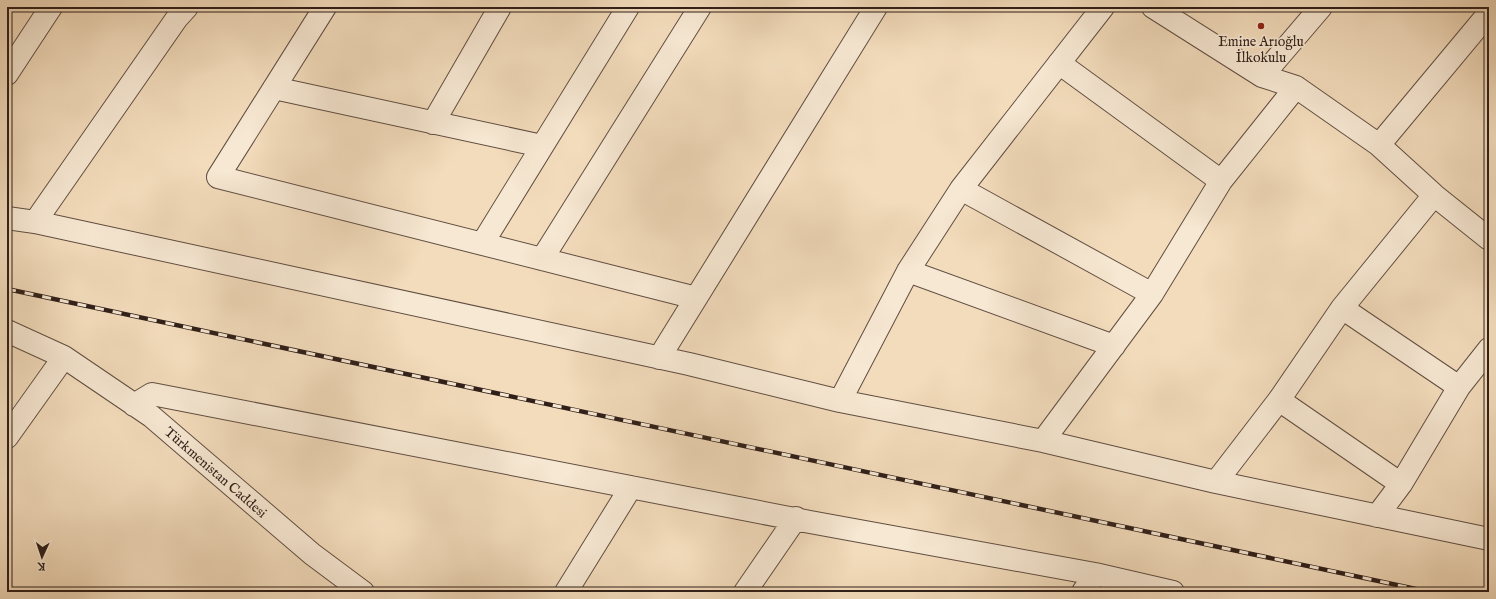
<svg xmlns="http://www.w3.org/2000/svg" width="1496" height="599" font-family="'IM FELL English',serif">
  <rect width="100%" height="100%" fill="#f3dcbc"/>
  <filter id="stains"><feTurbulence type="fractalNoise" baseFrequency=".005" numOctaves="4"/><feColorMatrix values="0 0 0 0 .2 0 0 0 0 .09 0 0 0 0 .02 0 0 0 .5 -.17"/></filter>
  <radialGradient id="worn" r=".72"><stop offset=".6" stop-color="#630" stop-opacity="0"/><stop offset="1" stop-color="#630" stop-opacity=".3"/></radialGradient>
  <g fill="none" stroke-linecap="round" stroke-linejoin="round">
    <g stroke="#614e42" stroke-width="24">
      <path id="minor" d="M325 7 218 177 696 298
        M1153 7 1262 76 1296 87 1379 145 1434 195 1489 239
        M1059 63 1221 181
        M7 74 51 7
        M1262 76 1321 7
        M274 88 542 146
        M433 123 500 7
        M1379 145 1489 13
        M961 189 1152 294
        M7 218 35 222 689 364 840 401 1043 441 1216 482 1489 539
        M35 222 177 18 187 7
        M482 244 628 7
        M542 259 700 7
        M908 271 1114 346
        M1342 308 1459 387
        M7 331 64 357 151 416 312 554 363 592
        M659 358 876 7
        M1279 400 1401 484
        M840 401 908 271 961 189 1103 7
        M134 405 152 394 810 522 1095 574 1173 592
        M7 437 64 357
        M1043 441 1152 294 1221 181 1296 87
        M1216 482 1279 400 1342 308 1434 195
        M1377 516 1401 484 1459 387 1489 349
        M566 592 631 487
        M745 592 796 518
        M1083 592 1095 574"/>
    </g>
    <use href="#minor" stroke="#f7e8d3" stroke-width="22"/>
    <g stroke="#301f19" stroke-width="4.5">
      <path id="rail" d="M7 289 1430 592"/>
    </g>
    <use href="#rail" stroke="#f7e8d3" stroke-width="3" stroke-dasharray="9" stroke-linecap="butt"/>
  </g>
  <circle fill="#8f2418" stroke="#f7e8d3" stroke-width="1.5" cx="1261" cy="26" r="4"/>
  <g text-anchor="middle" stroke-width="3.5" stroke-linejoin="round" paint-order="stroke">
    <g font-size="14" fill="#301f19" stroke="#f7e8d3">
      <text x="1261" y="46">Emine Arıoğlu<tspan x="1261" dy="16">İlkokulu</tspan></text>
    </g>
    <g font-size="14" fill="#301f19" stroke="#f7e8d3">
      <text transform="translate(216 472) rotate(41)" y="5">Türkmenistan Caddesi</text>
    </g>
  </g>
  <rect width="1496" height="599" fill="none" stroke="#f3dcbc" stroke-width="24"/>
  <rect x="8" y="8" width="1480" height="583" fill="none" stroke="#301f19" stroke-width="2"/>
  <rect x="12" y="12" width="1472" height="575" fill="none" stroke="#301f19"/>
  <g transform="translate(42 557) rotate(183)" stroke="#f7e8d3" stroke-width="3" paint-order="stroke">
  <path d="M0-3L7 15L0 10L-7 15Z" fill="#301f19"/>
  <text y="-6" font-size="11" font-weight="bold" text-anchor="middle" fill="#301f19">K</text>
  </g>
  <rect width="100%" height="100%" filter="url(#stains)"/>
  <rect width="100%" height="100%" fill="url(#worn)"/>
</svg>
